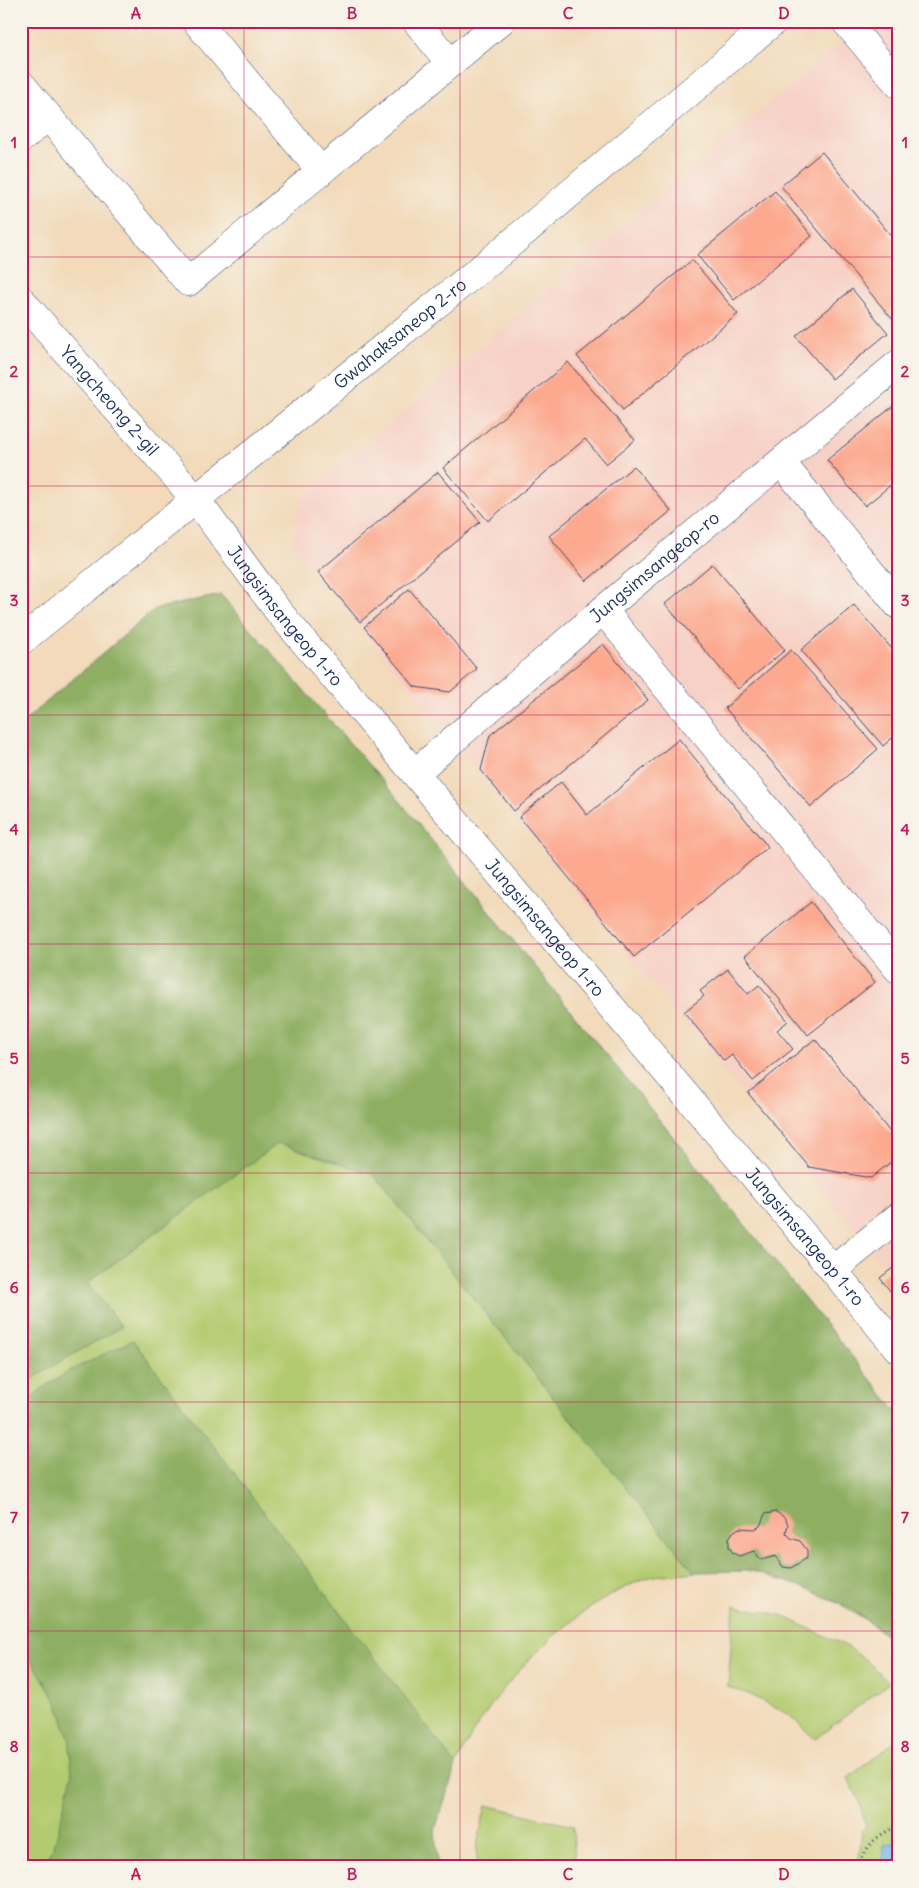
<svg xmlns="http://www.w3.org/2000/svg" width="919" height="1888" font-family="Delius,sans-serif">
  <rect width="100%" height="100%" fill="#f7f3e8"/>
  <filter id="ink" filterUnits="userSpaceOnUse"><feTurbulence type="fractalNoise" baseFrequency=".02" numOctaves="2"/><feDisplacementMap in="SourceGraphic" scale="10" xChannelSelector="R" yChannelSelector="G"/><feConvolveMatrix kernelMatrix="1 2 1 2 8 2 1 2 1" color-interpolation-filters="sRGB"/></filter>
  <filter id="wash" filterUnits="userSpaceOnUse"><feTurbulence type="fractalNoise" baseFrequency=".0096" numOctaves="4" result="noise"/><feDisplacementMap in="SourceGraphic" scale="20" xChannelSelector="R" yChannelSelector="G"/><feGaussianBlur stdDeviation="1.12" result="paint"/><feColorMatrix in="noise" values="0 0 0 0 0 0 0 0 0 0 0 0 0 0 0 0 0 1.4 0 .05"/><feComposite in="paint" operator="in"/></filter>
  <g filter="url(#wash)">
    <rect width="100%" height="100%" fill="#f2daba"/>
    <path fill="#f7d1c6" d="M867 21H898V1283L292 545 302 497Z"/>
    <path fill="#b3cb70" stroke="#677d67" d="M221 595 393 793 898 1413V1647C864 1614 826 1594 781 1580 772 1577 762 1572 753 1571 734 1568 704 1571 685 1573 673 1575 658 1574 647 1578 552 1613 452 1729 435 1829 434 1841 437 1855 438 1867H21V724L155 609Z
      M734 1606 781 1615 848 1647 867 1661 889 1683 815 1739 789 1715 751 1695 728 1687Z
      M898 1739V1867H858L862 1830 866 1826 858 1798 848 1778Z
      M486 1805 573 1826 575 1867H478L476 1850Z"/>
    <path fill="#8eaf62" stroke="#546f60" d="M221 595 393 793 898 1413V1647L880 1629 849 1607 797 1585 752 1571 694 1572 374 1175 278 1143 87 1283 122 1327 45 1370 21 1388V724L155 609Z
      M133 1340 456 1765 435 1830 438 1867H39L54 1847 72 1775 69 1737 57 1702 21 1643V1408C46 1378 98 1358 133 1340Z"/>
    <path fill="#74b2e7" stroke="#4870a2" d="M898 1842V1867H883L884 1845Z"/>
    <g id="blocks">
      <path fill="#fca98f" d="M822 152 898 244V326L781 186Z
        M775 191 812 236 734 300 697 255Z
        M692 260 738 314 623 410 577 356Z
        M852 289 888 333 832 379 796 336Z
        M568 362 635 440 606 464 585 439 488 521 443 468Z
        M898 402V479L865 506 827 460Z
        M634 466 671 511 586 581 549 536Z
        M438 472 480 522 360 622 318 572Z
        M712 564 785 650 738 689 665 604Z
        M409 589 477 669 450 692 415 687 364 627Z
        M854 605 898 656V733L883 746 801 650Z
        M603 644 648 700 514 811 481 770 490 735Z
        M791 650 878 749 811 807 725 708Z
        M679 739 768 847 634 957 519 817 561 782 587 815Z
        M811 902 875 982 808 1035 745 956Z
        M728 969 748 994 759 985 788 1021 777 1030 793 1049 753 1081 732 1055 724 1061 684 1012 704 996 700 991Z
        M815 1039 898 1142V1156L871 1178 809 1167 748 1093Z
        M898 1264V1301L880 1278Z
        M776 1512 784 1517 788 1524 786 1533 791 1538 800 1541 807 1550V1558L791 1568 783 1567 776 1556 761 1560 754 1551 739 1556 733 1553 729 1547V1538L733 1532 739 1528 755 1529 760 1526 765 1514Z"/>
    </g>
  </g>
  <g filter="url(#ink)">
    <use href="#blocks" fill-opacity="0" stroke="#3b496c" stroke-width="1"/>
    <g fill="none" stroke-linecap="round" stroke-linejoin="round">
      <g stroke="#3b496c" stroke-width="29">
        <g id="minor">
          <path d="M196 21 321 171"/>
          <path d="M416 21 450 63"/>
          <path d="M845 21 898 84"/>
          <path d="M21 84 188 282 501 21"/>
          <path d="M21 139 48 116"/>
          <path id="s1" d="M21 300 197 501 278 611 833 1270 898 1349"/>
          <path d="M781 462 898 605"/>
          <path d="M603 610 898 969"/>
          <path id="s2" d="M21 641 496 256 774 21"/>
          <path id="s3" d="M415 773 603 610 898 364"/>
          <path d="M833 1270 898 1217"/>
        </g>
      </g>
      <path stroke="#3b496c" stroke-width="3" stroke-dasharray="1 4" stroke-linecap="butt" d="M859 1867C864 1847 878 1833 898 1827"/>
      <use href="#minor" stroke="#fff" stroke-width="28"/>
    </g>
  </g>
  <path fill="none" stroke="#c2185b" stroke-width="1" stroke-opacity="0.55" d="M244 21V1867M460 21V1867M676 21V1867M21 257H898M21 486H898M21 715H898M21 944H898M21 1173H898M21 1402H898M21 1631H898"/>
  <g text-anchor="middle" stroke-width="4" stroke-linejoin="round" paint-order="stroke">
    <g font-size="18" fill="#1b2f5e" stroke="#f7f3e8">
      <text dy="6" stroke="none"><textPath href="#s2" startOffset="488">Gwahaksaneop 2-ro</textPath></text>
      <text dy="6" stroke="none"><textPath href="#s1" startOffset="134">Yangcheong 2-gil</textPath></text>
      <text dy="6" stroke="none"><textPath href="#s3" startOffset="316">Jungsimsangeop-ro</textPath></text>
      <text dy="6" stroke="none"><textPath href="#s1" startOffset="412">Jungsimsangeop 1-ro</textPath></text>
      <text dy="6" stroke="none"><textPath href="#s1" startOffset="818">Jungsimsangeop 1-ro</textPath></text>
      <text dy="6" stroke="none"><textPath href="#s1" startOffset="1222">Jungsimsangeop 1-ro</textPath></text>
    </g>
  </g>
  <rect width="919" height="1888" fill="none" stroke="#f7f3e8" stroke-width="55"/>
  <rect x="28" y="28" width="864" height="1832" fill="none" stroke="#c2185b" stroke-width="2"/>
  <g font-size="16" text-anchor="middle" font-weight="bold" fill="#c2185b">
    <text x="136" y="19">A</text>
    <text x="352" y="19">B</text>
    <text x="568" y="19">C</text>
    <text x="784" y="19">D</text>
    <text x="14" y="148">1</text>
    <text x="905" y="148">1</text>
    <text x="14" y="377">2</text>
    <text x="905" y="377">2</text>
    <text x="14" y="606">3</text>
    <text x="905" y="606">3</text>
    <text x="14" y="835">4</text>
    <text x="905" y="835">4</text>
    <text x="14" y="1064">5</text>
    <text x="905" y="1064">5</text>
    <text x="14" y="1293">6</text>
    <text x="905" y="1293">6</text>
    <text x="14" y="1523">7</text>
    <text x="905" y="1523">7</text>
    <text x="14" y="1752">8</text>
    <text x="905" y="1752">8</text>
    <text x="136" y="1880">A</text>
    <text x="352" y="1880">B</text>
    <text x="568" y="1880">C</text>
    <text x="784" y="1880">D</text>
  </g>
</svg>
